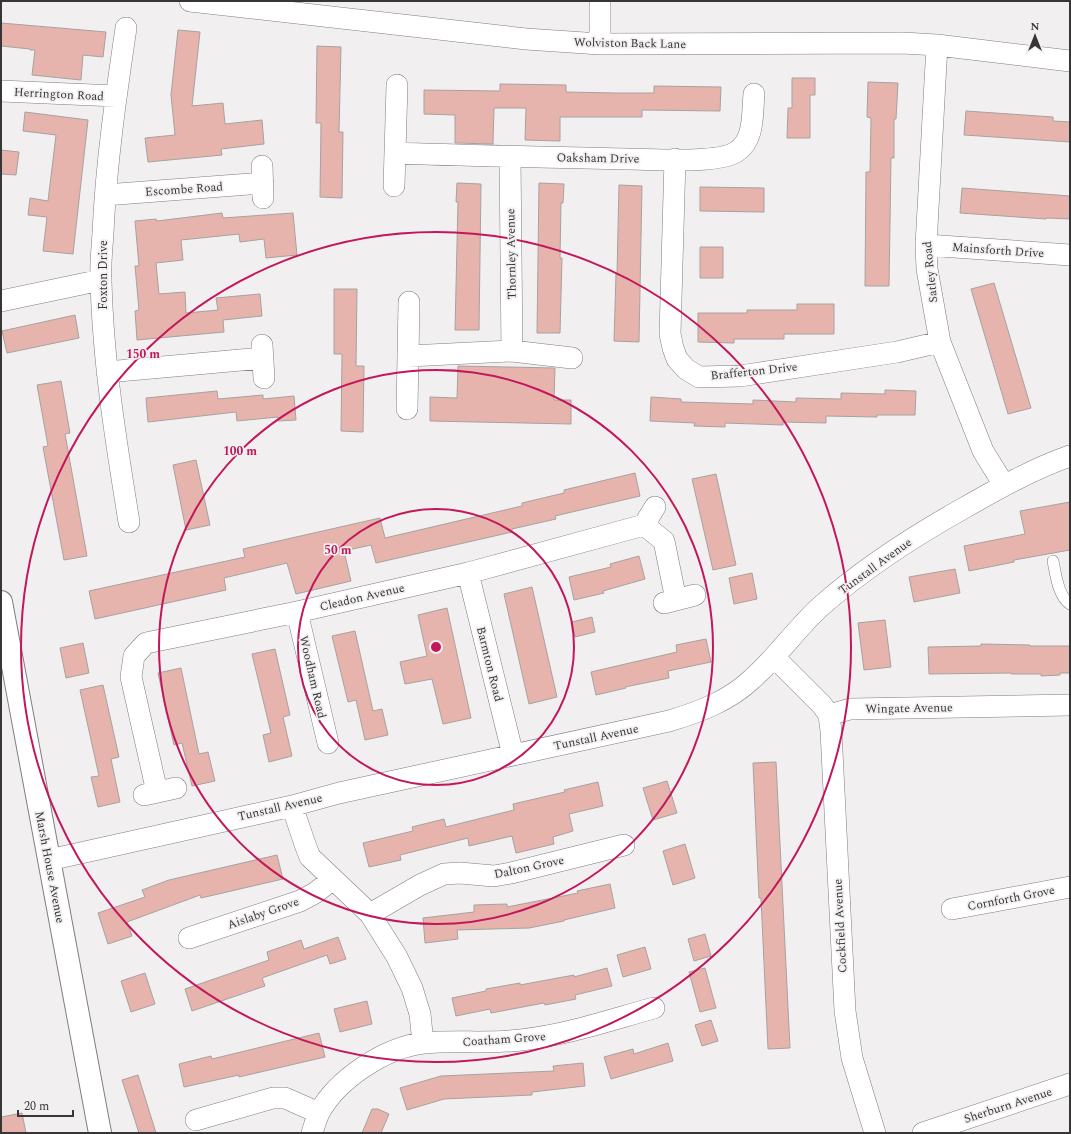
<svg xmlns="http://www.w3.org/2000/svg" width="1071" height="1134" font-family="Spectral,serif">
  <rect width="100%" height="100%" fill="#f2eff1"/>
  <path fill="#e6b4ac" stroke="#a6a2a1" d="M1 23 106 32 103 57 83 55 81 80 32 75 35 50H30V49L1 46Z
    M178 30 200 32 192 106 223 103 225 124 262 120 264 144 221 149 222 155 148 162 145 138 175 135 171 95Z
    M317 46 341 47 339 132H343L342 198 320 197 321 123H316Z
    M792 78H815V95H810V138H787L788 108H792Z
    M868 82 898 83 896 119H894V158H891L889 286H865L866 172H870L871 118 867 117Z
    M500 84 566 85V92L616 93H654V86L721 87 720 111 642 110V117H560V141L525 140 526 108H494L493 144 455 143V115L424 114V90L500 91Z
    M966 111 1053 117V121L1070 122V142L964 135Z
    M25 112 88 120 73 254 43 251 47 217 28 215 30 198 48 201 56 135 23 131Z
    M1 150 19 152 16 175 1 174Z
    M457 183 481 184 479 330H455L458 202H456Z
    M539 183 564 184 563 203H561L560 258H562L560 333H537Z
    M619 185 642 186 639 342 614 341 616 274H617Z
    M700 187 764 188V212L700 211Z
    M962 188 1070 196V219L1046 218V219L960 213Z
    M222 213 223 218 293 213 297 255 266 258 264 239 240 242 239 234 181 240 183 260 156 263 159 294 185 292 186 313 218 310 216 298 260 294 262 316 223 320 224 332 137 340 135 311 139 310 135 266H139L135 221 156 219 157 221Z
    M700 247H723V278H700Z
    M994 283 1031 408 1008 414 971 289Z
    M334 289H357L356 366H364L363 432 341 431 342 354H334Z
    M797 304H834V334H784V339H734V343L698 342V313H747V310H797Z
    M75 315 79 338 7 353 2 331Z
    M458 366 555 368 554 400H571V424L430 421V397L457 398Z
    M61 381 70 433 65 434 87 556 64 560 43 447 48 446 37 385Z
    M885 390 916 391 915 415H877V417L826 416V423L783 422V425L725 423V427L694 426 695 423 650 421 651 397 681 399V402L753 404V400L796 402V398L841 399V393L885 394Z
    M217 391 218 399 263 395V399L294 396 296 420 278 421V417L237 421 236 412 148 422 146 398Z
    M196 460 210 525 186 530 173 465Z
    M635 473 640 496 555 516 556 519 512 529V532L376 563 371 545 344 551 351 581 296 594 287 563 224 578 226 590 95 619 89 591 245 557 243 549 380 518 385 538 522 506V503L564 493V490Z
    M716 474 736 565 713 570 692 479Z
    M1070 502V550L1014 560V562L969 571 964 546 1025 534 1020 511Z
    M639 556 645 579 603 591 604 593 574 600 569 577 611 567 610 564Z
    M955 569 960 593 914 602 909 577Z
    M752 573 757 599 734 604 729 578Z
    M532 587 557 697 529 704 504 594Z
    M447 608 471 718 443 724 432 679 405 684 400 662 427 656 418 615Z
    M592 617 595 632 575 637 572 622Z
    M885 620 891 667 864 670 858 623Z
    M355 631 373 711 382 709 388 735 365 740 356 700 348 702 332 636Z
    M706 639 711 662 668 671 669 678 625 687 626 688 596 695 591 672 677 652 676 645Z
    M83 643 89 673 66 678 60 648Z
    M981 644 1030 645V646H1070V673H1060V675L1041 676V674H1011V673L929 674 928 647 981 646Z
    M275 649 290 715 283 717 292 756 269 762 263 735 271 733 252 654Z
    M181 668 199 754 208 752 215 781 192 786 182 743 174 745 158 673Z
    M103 685 119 757 111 759 120 802 98 807 91 777 99 776 80 690Z
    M776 762 790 1048 768 1049 761 898H759L753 763Z
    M667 781 677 813 653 820 643 788Z
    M598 782 603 806 569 814 573 831 553 837 554 844 516 853 512 836 469 846 468 838 400 855 401 860 369 867 363 843 413 831 412 827 444 819 446 827 514 810 513 804 565 792 564 790Z
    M685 844 695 878 673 885 663 851Z
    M277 855 283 879 201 898 200 895 127 922 132 936 108 944 98 913 145 897 142 890 169 880Z
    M610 884 615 908 564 920V921L529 928 457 930 458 939 425 943 423 918 474 912V905L507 904V907L578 893 577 891Z
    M705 934 711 956 694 961 688 939Z
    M338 937 346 959 330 964 327 955 262 978 265 986 192 1011 185 989 269 960 267 952 287 945 301 940 304 949Z
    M645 947 651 969 623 977 617 955Z
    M607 968 612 986 575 995 576 999 545 1005 544 1003 491 1013 490 1009 456 1016 452 998 486 991V989L520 983V985L574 975V977Z
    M705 968 716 1008 700 1012 689 972Z
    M145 973 155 1004 131 1012 121 981Z
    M367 1001 372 1024 340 1032 334 1009Z
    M711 1020 718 1041 702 1046 695 1025Z
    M319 1033 325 1057 239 1077V1075L184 1087 179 1064 211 1056 212 1059Z
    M668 1043 673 1061 611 1079 604 1057 633 1049 634 1054Z
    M583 1063 585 1086 532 1092V1095L444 1099 407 1110 400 1088 441 1076 554 1071 553 1066Z
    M138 1075 156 1133H139L122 1080Z
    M372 1109H378L389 1114 381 1133H362Z
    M22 1113 26 1133H1V1117Z"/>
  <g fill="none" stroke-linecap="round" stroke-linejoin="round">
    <g stroke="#7f7d7f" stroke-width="12">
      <path id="service" d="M1053 561C1056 575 1058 596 1070 604"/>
    </g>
    <g stroke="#7f7d7f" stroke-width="22">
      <path id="minor" d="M190 1 526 39 600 44 903 43 937 45 1070 61
        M600 1V44
        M126 28C116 96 106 164 103 233 102 249 100 265 101 281 103 362 116 442 129 522
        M937 45 926 245 927 269 940 342 983 451 1004 485
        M1 91 116 96
        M395 153C473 156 551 157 628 159 652 159 717 164 736 152 755 140 752 114 754 94
        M510 157 512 351
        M675 159 670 334 673 348 677 359 686 369 699 377 740 376 897 352 940 342
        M262 166 263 198
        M394 186 397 85
        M105 195 263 183
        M926 245 1070 255
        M1 301 101 280
        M262 345 264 378
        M409 356 512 351 572 358
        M107 372 263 358
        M407 409 409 302
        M644 525 655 507
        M468 573 513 755
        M664 603 695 595
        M297 612 328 743
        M774 657 822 705 829 715 850 709 1070 705
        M829 715 831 731 845 1011 852 1058 875 1133
        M157 792 131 677 134 656 146 643 297 612 468 573 644 525 664 541 676 600
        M144 795 176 788
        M292 806 306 847 310 857 370 914 397 957 412 988 420 1014 423 1043
        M49 860 292 806 339 793 669 721C699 712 729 701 752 679 777 657 796 629 820 607 864 568 914 536 964 508 999 488 1033 469 1070 456
        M952 909 1070 887
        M370 914 420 885 444 874 460 873 494 876 511 873 624 845
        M189 938 300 901 315 893 333 879
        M196 1120 273 1098H285L319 1113
        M312 1133C314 1127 316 1119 319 1113 337 1079 386 1047 424 1043 456 1040 489 1044 521 1040 567 1035 610 1020 654 1008
        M923 1133 1070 1084"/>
    </g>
    <g stroke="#7f7d7f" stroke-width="24">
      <path id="tertiary" d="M1 602 100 1133"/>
    </g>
    <use href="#service" stroke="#fff" stroke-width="11"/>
    <use href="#minor" stroke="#fff" stroke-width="21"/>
    <use href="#tertiary" stroke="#fff" stroke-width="22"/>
  </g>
  <g fill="none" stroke="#c2185b" stroke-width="2">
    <circle cx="436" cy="647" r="138"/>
    <circle cx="436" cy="647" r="277"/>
    <circle cx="436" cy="647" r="415"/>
  </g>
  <g text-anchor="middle" stroke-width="3.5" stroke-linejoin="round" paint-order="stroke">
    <g font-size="12" fill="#373637" stroke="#f2eff1">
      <text transform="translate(630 43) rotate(1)" y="4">Wolviston Back Lane</text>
      <text transform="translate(59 94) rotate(3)" y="4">Herrington Road</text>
      <text transform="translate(598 158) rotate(1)" y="4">Oaksham Drive</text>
      <text transform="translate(184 189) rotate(-4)" y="4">Escombe Road</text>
      <text transform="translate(998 250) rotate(4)" y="4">Mainsforth Drive</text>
      <text transform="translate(511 254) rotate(-91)" y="4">Thornley Avenue</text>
      <text transform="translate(930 272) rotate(-96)" y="4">Satley Road</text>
      <text transform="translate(103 275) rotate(-90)" y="4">Foxton Drive</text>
      <text transform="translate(754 371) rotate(-6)" y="4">Brafferton Drive</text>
      <text transform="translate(875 566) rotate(-36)" y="4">Tunstall Avenue</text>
      <text transform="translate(362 597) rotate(-13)" y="4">Cleadon Avenue</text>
      <text transform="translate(490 664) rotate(76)" y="4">Barmton Road</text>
      <text transform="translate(313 677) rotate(77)" y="4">Woodham Road</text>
      <text transform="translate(909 708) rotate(-1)" y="4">Wingate Avenue</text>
      <text transform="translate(596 737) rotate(-12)" y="4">Tunstall Avenue</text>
      <text transform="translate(280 807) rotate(-13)" y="4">Tunstall Avenue</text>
      <text transform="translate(50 867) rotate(79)" y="4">Marsh House Avenue</text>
      <text transform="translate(529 867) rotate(-12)" y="4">Dalton Grove</text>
      <text transform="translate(1011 898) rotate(-11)" y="4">Cornforth Grove</text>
      <text transform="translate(263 913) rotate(-19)" y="4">Aislaby Grove</text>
      <text transform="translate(840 926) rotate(-93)" y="4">Cockfield Avenue</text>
      <text transform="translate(504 1039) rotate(-4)" y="4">Coatham Grove</text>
      <text transform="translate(1008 1105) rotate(-18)" y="4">Sherburn Avenue</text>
    </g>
  </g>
  <circle cx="436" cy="647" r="6" fill="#c2185b" stroke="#f2eff1" stroke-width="2"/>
  <g font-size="12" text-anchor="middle" font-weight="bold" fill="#c2185b" stroke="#f2eff1" stroke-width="3.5" stroke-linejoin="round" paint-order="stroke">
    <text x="143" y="358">150 m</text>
    <text x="240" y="455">100 m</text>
    <text x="338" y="554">50 m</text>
  </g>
  <rect width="1071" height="1134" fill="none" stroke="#373637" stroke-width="4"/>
  <g transform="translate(1035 36)" stroke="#f2eff1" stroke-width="3" paint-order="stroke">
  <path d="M0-3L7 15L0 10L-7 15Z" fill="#373637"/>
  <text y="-6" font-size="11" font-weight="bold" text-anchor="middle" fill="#373637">N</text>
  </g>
  <path d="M18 1110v6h55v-6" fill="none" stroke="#373637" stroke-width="2"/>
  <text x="24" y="1110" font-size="12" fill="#373637" stroke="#f2eff1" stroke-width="3" paint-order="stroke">20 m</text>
</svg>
